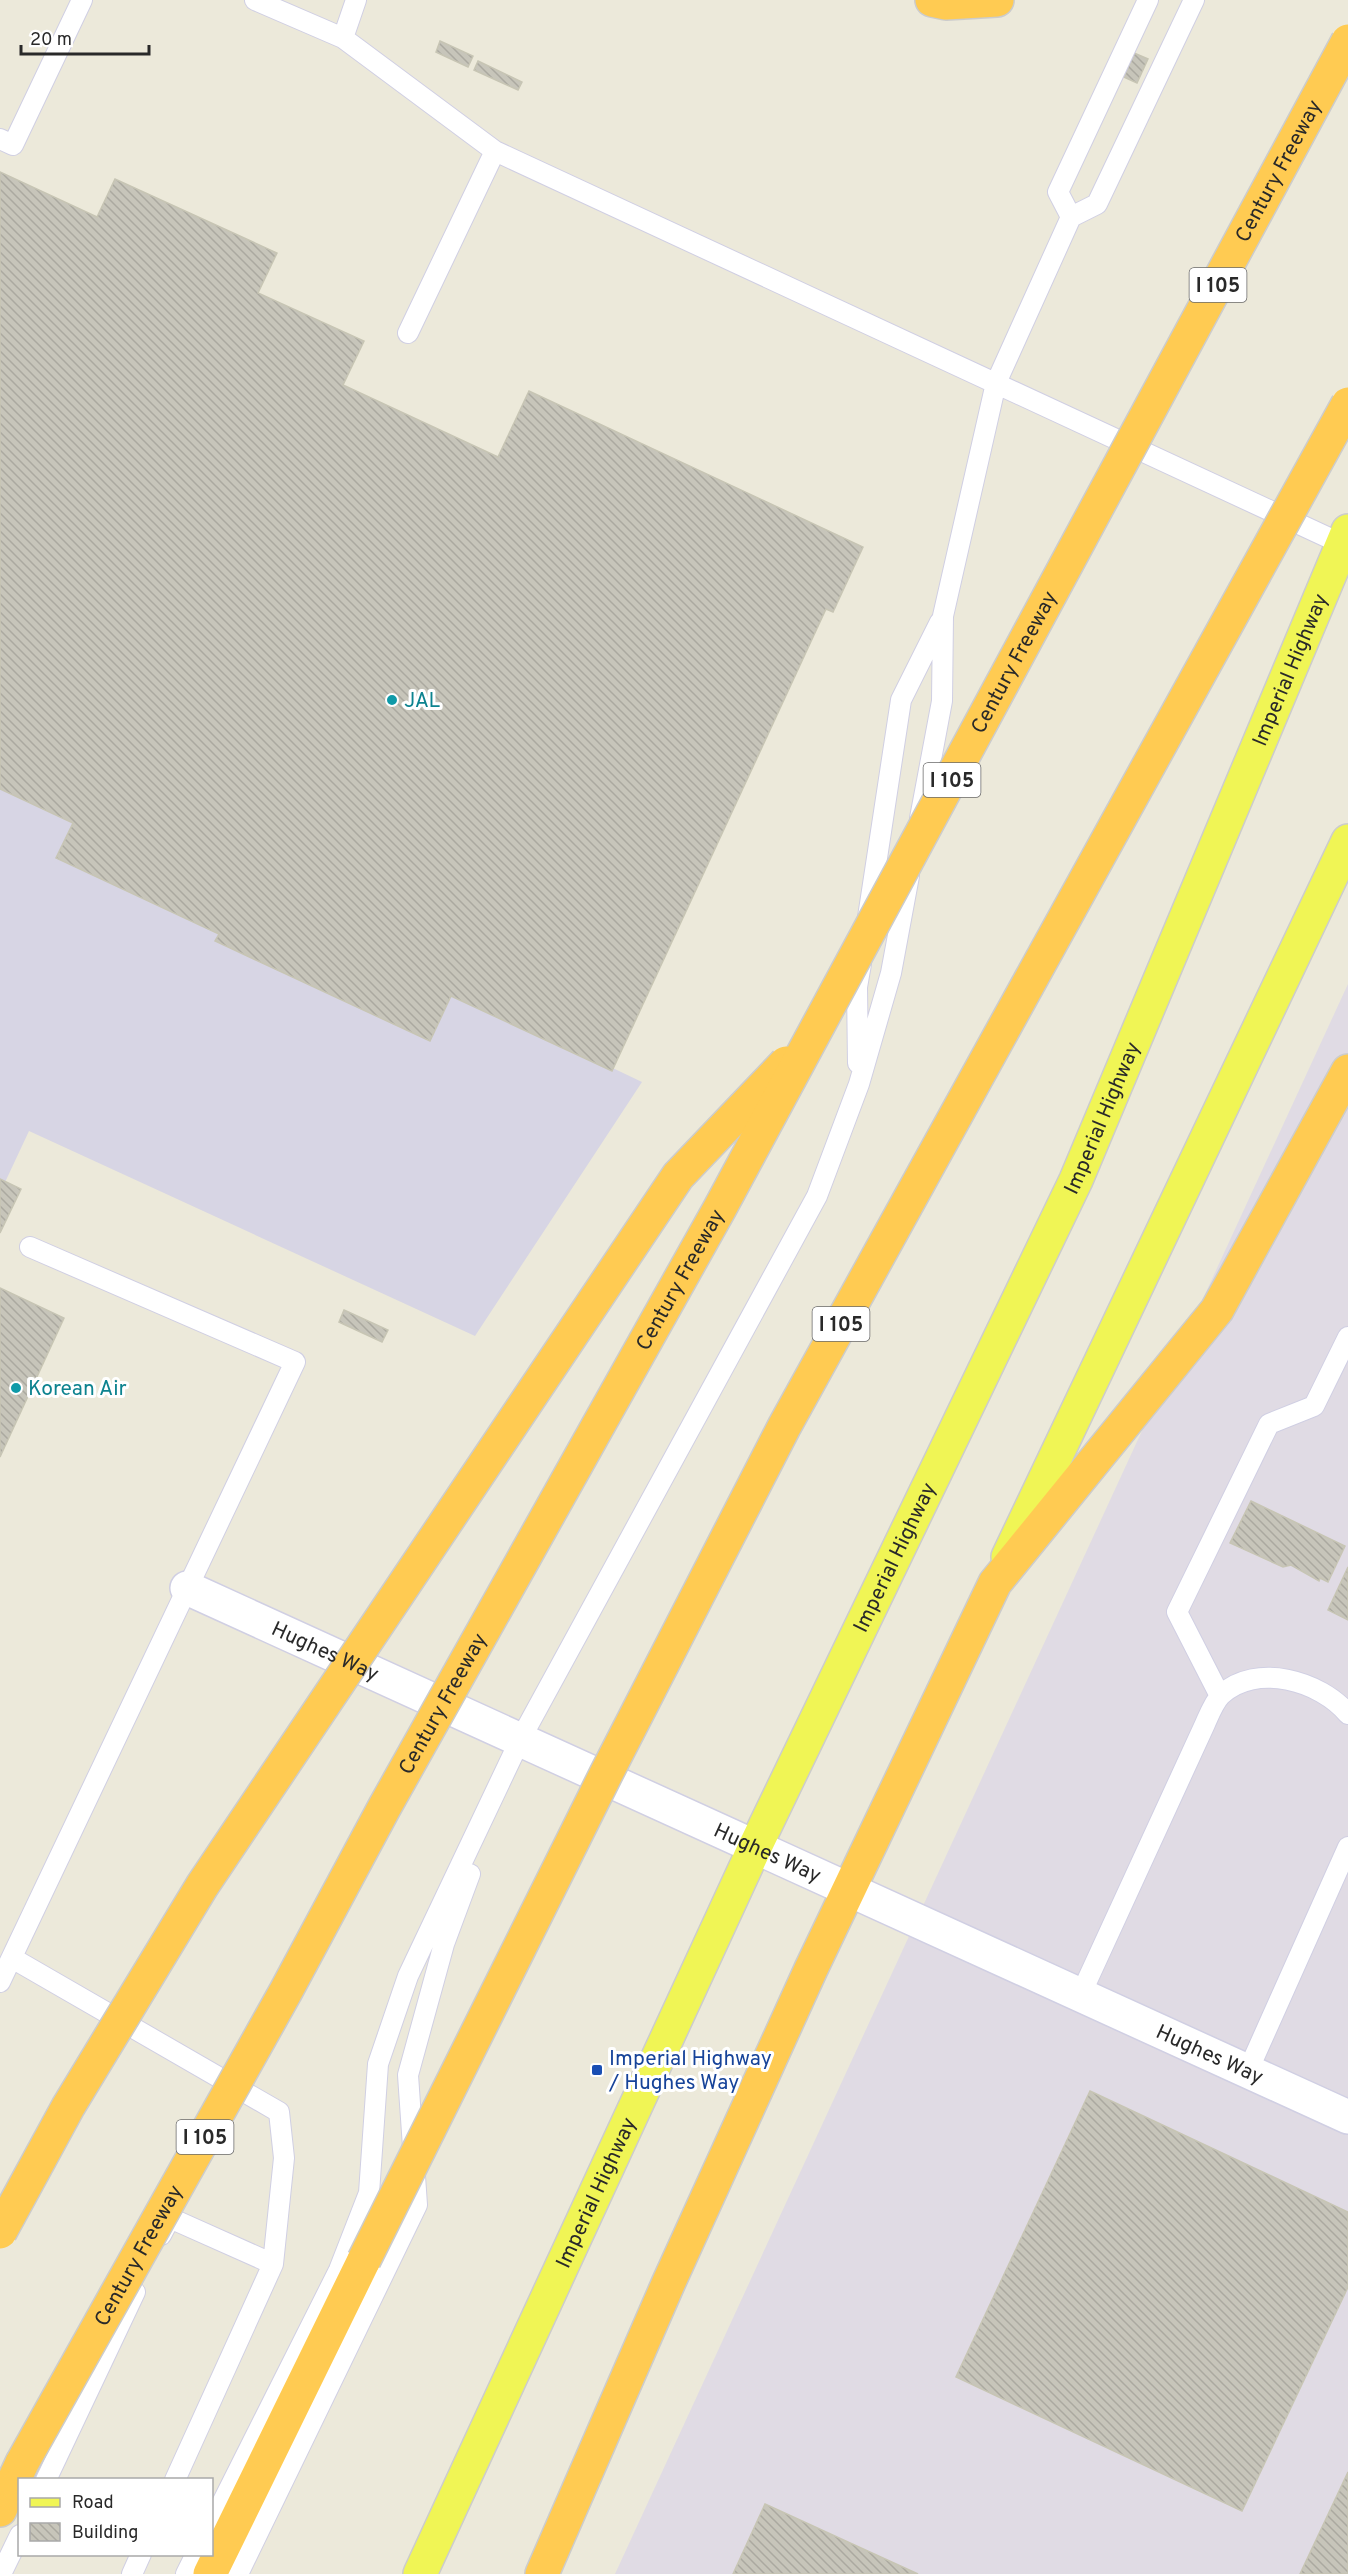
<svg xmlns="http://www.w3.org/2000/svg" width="1348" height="2574" font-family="Overpass,sans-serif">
  <defs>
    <pattern id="building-back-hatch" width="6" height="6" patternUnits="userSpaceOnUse" patternTransform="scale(1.5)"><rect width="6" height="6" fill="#c7c5ba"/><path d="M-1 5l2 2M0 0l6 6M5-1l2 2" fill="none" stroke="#aba9a0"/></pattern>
  </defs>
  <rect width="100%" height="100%" fill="#ece9da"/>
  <path fill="#e0dbe4" d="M1348 984V2574H615L934 1882Z"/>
  <path fill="#d7d5e4" d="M0 775 642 1082 475 1336 29 1131 0 1193Z"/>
  <path fill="url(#building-back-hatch)" stroke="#c7c5b4" stroke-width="1.5" d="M440 41 473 56 468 67 436 52Z
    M1134 53 1148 59 1137 83 1124 77Z
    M478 61 522 82 518 90 474 70Z
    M0 172 97 217 115 179 277 253 258 293 364 341 343 385 498 457 529 391 863 547 833 612 826 609 612 1071 451 996 430 1041 215 941 219 934 56 858 73 823 0 789Z
    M0 1179 21 1189 0 1233Z
    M0 1288 64 1318 0 1457Z
    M344 1310 388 1330 382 1342 339 1322Z
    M1251 1501 1345 1546 1328 1582 1320 1578 1319 1581 1291 1565 1283 1567 1230 1543Z
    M1348 1567V1620L1328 1610Z
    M1090 2091 1348 2212V2287L1242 2511 956 2377Z
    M1348 2472V2574H1300Z
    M765 2504 918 2574H733Z"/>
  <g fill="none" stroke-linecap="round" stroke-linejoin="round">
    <g stroke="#d0cfe3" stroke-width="22">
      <path id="lane" d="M255 0 343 38 495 151 1342 544
        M343 38 356 0
        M0 139 13 145 82 0
        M1071 217 1058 192 1148 0
        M408 333 495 151
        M920 818 942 701 943 616 996 383 1071 217 1097 204 1194 0
        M868 917 901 700 940 622
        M858 1063 857 987 861 964
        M1220 1696 1177 1612 1269 1424 1314 1406 1348 1337
        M12 1958 279 2112 284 2158 273 2264 175 2480
        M0 1982 295 1362 30 1247
        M1080 1996 1205 1724C1209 1715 1214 1702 1221 1695 1256 1662 1321 1681 1348 1714
        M1247 2073 1348 1847
        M161 2235 170 2218 273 2264
        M46 2480 135 2292
        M212 2523 339 2270 369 2193 378 2064 408 1976 520 1740 817 1196 859 1084 891 973 909 876
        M1 2574 20 2535
        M132 2574 141 2554
        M186 2574 196 2554
        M238 2574 417 2205 408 2075 444 1944 470 1874"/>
    </g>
    <g stroke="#d0cfe3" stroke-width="36">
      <g id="street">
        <path id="s1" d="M187 1588 1348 2117"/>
      </g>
    </g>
    <g stroke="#ccc" stroke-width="36">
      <g id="primary">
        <path d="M1008 1557 1348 841"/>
        <path id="s2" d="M420 2574 755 1847 1076 1180 1348 531"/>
      </g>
    </g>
    <g stroke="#ccc" stroke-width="36">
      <path id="highway" d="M932 0 946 3 997 0
        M0 2510 22 2463
        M210 2574 364 2260
        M542 2574 668 2284 811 1969 995 1583 1217 1310 1348 1071"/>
    </g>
    <use href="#lane" stroke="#fff" stroke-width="20"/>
    <use href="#street" stroke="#fff" stroke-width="33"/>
    <use href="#primary" stroke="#f0f555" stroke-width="33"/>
    <use href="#highway" stroke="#ffcb52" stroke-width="33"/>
    <g stroke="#ccc" stroke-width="36" stroke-linecap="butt">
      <g id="highway-bridge">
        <path d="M0 2232 68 2107 202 1886 678 1176 786 1063"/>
        <path d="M364 2260 606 1774 784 1427 1348 404"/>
        <path id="s3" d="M22 2463 286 1991 384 1808 720 1208 1348 41"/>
      </g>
    </g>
    <use href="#highway-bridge" stroke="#ffcb52" stroke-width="33"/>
  </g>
  <g fill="#0f9aa8" stroke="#fff" stroke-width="2">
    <circle cx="392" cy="700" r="6"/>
    <circle cx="16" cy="1388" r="6"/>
  </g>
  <rect fill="#1a4fb4" stroke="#fff" stroke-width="2" x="591" y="2064" width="12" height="12" rx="3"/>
  <g text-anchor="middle" stroke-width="6" stroke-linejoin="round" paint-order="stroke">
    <g fill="#fff" stroke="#696969" stroke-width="1.5">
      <rect x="1189.5" y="268" width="57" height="34" rx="4.5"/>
      <rect x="923.5" y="763" width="57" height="34" rx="4.5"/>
      <rect x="812.5" y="1307" width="57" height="34" rx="4.5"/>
      <rect x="176.5" y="2120" width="57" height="34" rx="4.5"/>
    </g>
    <g font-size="20" font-weight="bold" fill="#292929">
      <text x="1218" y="292">I 105</text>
      <text x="952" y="787">I 105</text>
      <text x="841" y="1331">I 105</text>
      <text x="205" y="2144">I 105</text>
    </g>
    <g font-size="21" fill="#292929" stroke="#fff">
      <text dy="7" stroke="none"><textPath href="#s3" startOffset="2614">Century Freeway</textPath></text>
      <text dy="7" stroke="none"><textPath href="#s3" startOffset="2056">Century Freeway</textPath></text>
      <text dy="7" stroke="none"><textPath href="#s2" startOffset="2094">Imperial Highway</textPath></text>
      <text dy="7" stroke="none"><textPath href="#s2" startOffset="1608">Imperial Highway</textPath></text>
      <text dy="7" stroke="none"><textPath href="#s3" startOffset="1354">Century Freeway</textPath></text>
      <text dy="7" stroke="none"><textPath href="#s2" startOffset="1122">Imperial Highway</textPath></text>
      <text dy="7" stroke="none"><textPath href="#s1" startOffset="152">Hughes Way</textPath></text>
      <text dy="7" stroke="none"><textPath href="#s3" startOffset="868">Century Freeway</textPath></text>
      <text dy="7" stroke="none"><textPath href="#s1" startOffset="638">Hughes Way</textPath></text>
      <text dy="7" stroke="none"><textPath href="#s1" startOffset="1124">Hughes Way</textPath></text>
      <text dy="7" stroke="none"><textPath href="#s2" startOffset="420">Imperial Highway</textPath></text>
      <text dy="7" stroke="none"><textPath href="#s3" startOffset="238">Century Freeway</textPath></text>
    </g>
    <g font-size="21" fill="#0d838f" stroke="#fff" text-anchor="start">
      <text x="404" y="707">JAL</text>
      <text x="28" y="1395">Korean Air</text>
    </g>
    <g font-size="21" fill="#164399" stroke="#fff" text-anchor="start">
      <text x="609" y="2065">Imperial Highway<tspan x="609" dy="24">/ Hughes Way</tspan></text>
    </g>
  </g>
  <rect x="18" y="2478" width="195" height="78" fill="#ffffff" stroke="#a9a9a9" stroke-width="1.5"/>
  <rect x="30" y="2498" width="30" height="9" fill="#f0f555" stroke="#a9a9a9" stroke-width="1.5"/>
  <text x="72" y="2508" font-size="18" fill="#292929">Road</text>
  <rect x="30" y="2523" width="30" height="18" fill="url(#building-back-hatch)" stroke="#a9a9a9" stroke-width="1.5"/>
  <text x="72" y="2538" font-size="18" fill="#292929">Building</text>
  <path d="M21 45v9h128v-9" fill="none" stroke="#292929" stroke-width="3"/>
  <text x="30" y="45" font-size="18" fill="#292929" stroke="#ffffff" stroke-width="4.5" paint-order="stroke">20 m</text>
</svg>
